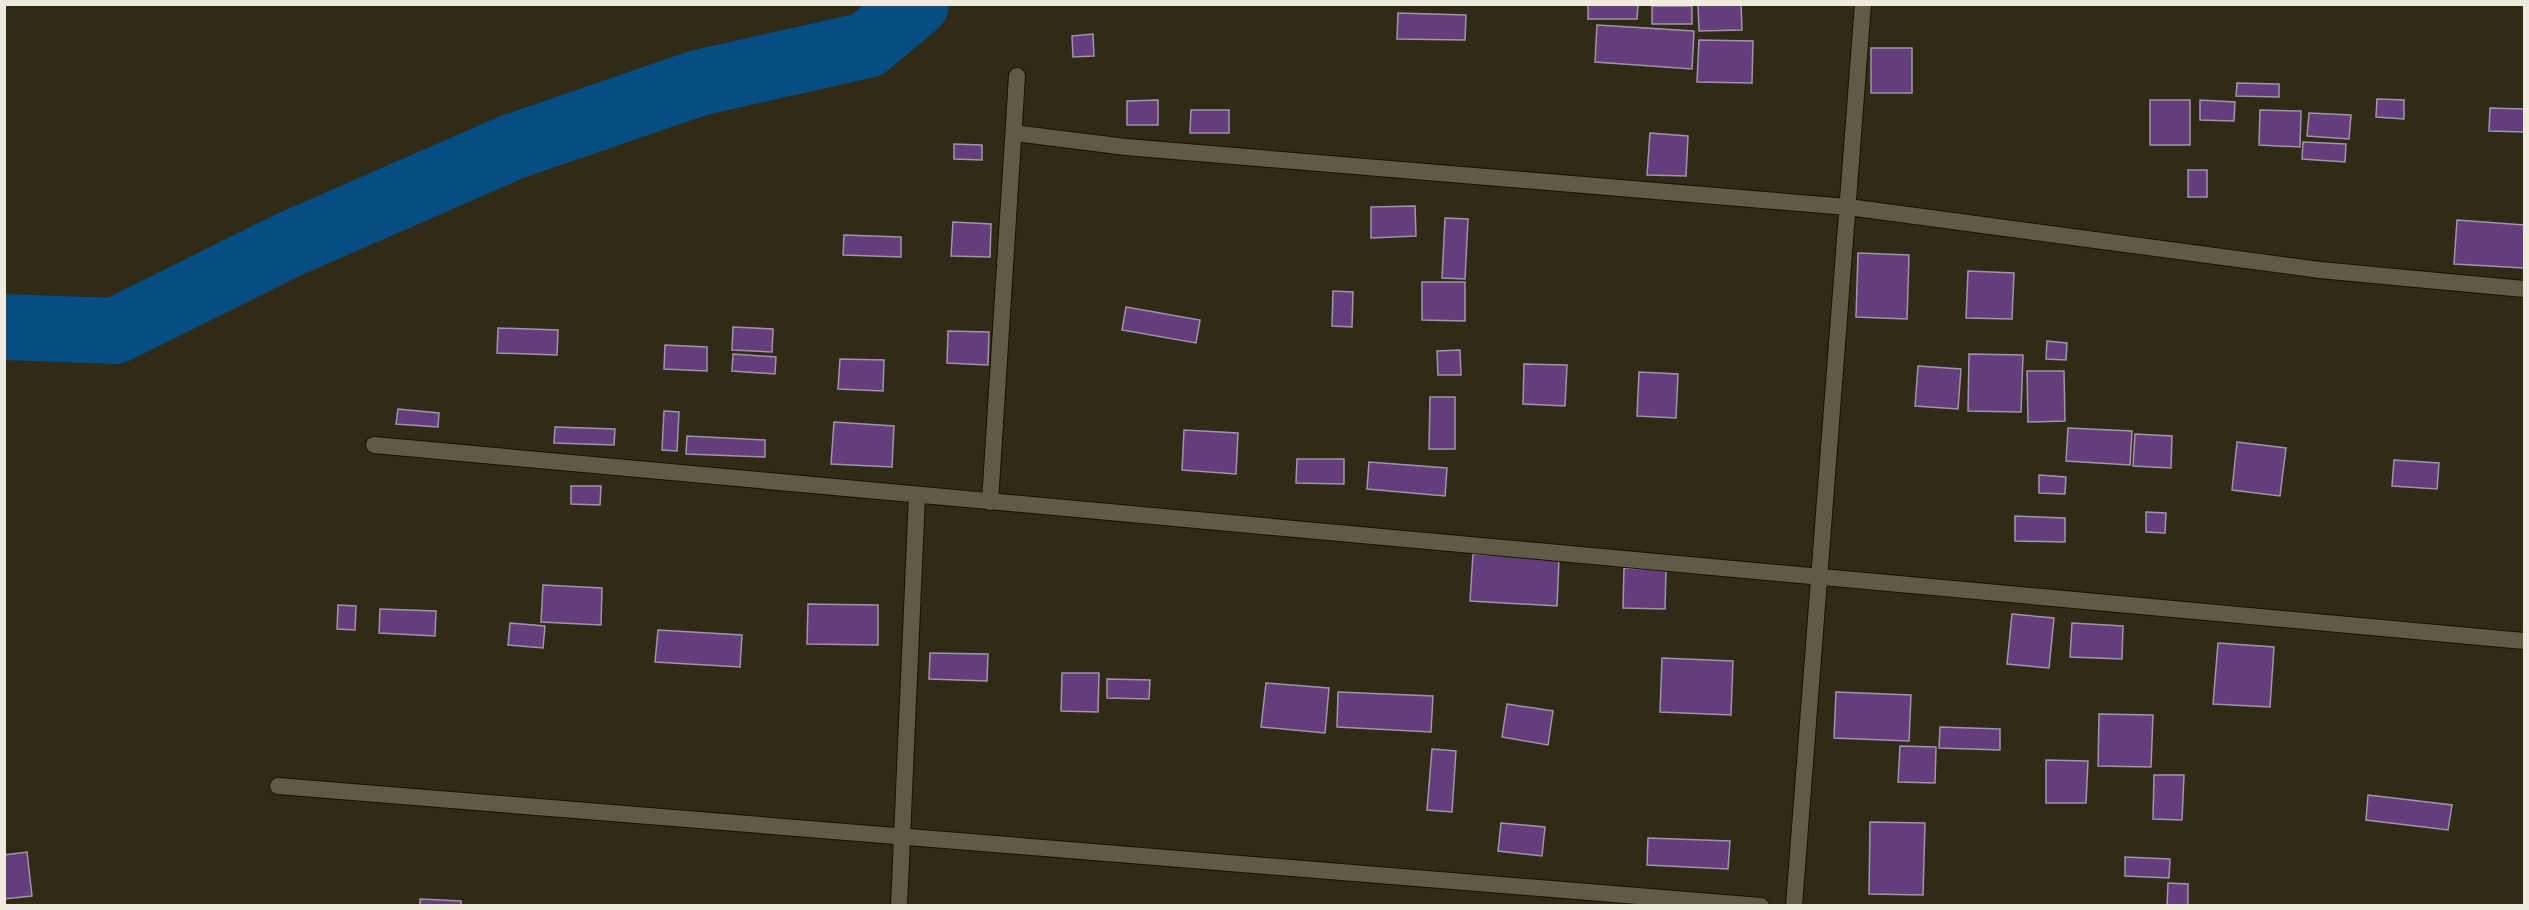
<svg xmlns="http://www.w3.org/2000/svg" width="2529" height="910" font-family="'Fira Sans',sans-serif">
  <rect width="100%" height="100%" fill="#302b17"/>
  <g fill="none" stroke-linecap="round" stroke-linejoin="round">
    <path stroke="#054d82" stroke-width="66" d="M4 327 115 331 288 245 512 147 698 83 867 45 916 4"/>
  </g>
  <path fill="#643d7d" stroke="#a094a9" stroke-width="1.5" d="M1588 4 1638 5 1637 19H1588Z
    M1698 4H1741L1742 30 1699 31Z
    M1652 6H1692V24H1652Z
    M1398 13 1466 15 1465 40 1397 39Z
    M1597 25 1694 31 1692 69 1595 62Z
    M1093 34 1094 56 1073 57 1072 36Z
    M1699 40 1753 41 1752 83 1697 82Z
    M1871 48H1912V93H1871Z
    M2237 83 2279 84V97L2236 96Z
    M2377 99 2404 100V119L2376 117Z
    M1158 100V125H1127V101Z
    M2150 100H2190V145H2150Z
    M2200 100 2235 102 2234 121 2200 120Z
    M2490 108 2524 109V132L2489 131Z
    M1191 110H1229V133H1190Z
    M2260 110 2301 111 2300 147 2259 145Z
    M2309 113 2351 115 2349 139 2307 136Z
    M1650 133 1688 136 1686 176 1647 175Z
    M2303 142 2346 144 2345 162 2302 159Z
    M954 144 982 145V160L954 159Z
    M2188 170H2207V197H2188Z
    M1415 206 1416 236 1371 238V207Z
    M1445 218 1468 219 1465 279 1442 278Z
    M2457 220 2524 225V268L2454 264Z
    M953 222 991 224 990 257 951 256Z
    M844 235 901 237V257L843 255Z
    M1858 253 1909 255 1907 319 1856 317Z
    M1968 271 2014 273 2012 319 1966 318Z
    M1422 282H1465V321L1422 320Z
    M1333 291 1353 292 1352 327 1332 326Z
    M1126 307 1200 320 1196 343 1122 330Z
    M733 327 773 329 772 352 732 350Z
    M498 328 558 330 557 355 497 353Z
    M948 331 989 332 988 365 947 363Z
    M2047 341 2067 343 2066 360 2046 359Z
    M665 345 707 347V371L664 369Z
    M1460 350 1461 375H1438L1437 351Z
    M733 354 776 357 775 374 732 371Z
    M1969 354 2023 355 2021 412 1968 411Z
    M840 359 884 360 883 391 838 389Z
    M1524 364 1567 365 1565 406 1523 404Z
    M1918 366 1961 369 1958 409 1915 406Z
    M2027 371H2064L2065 421 2028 422Z
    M1639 372 1678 374 1676 418 1637 416Z
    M1430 397H1455V449H1429Z
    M398 409 439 413 438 427 396 424Z
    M664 411 679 412 677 451 662 450Z
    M834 422 894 426 892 467 831 464Z
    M555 427 615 429 614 445 554 443Z
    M2068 428 2132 431 2130 465 2066 461Z
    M1184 430 1238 433 1236 474 1182 470Z
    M2135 434 2172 436 2171 468 2133 466Z
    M687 436 765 440V457L686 454Z
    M2237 442 2286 448 2280 496 2232 490Z
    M1297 459H1344V484L1296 483Z
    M2394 460 2439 463 2437 489 2392 486Z
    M1369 462 1447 468 1445 496 1367 489Z
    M2039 475 2066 477 2065 494 2039 493Z
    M571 486H601L600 505 571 504Z
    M2146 512 2166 513 2165 533 2146 532Z
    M2015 516 2065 518V542L2015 541Z
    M1473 554 1559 559 1557 606 1470 601Z
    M1624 568 1666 570 1665 609 1623 608Z
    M543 585 602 588 601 625 541 622Z
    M808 604 878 605V645L807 644Z
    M338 605 356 606 355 630 337 629Z
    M380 609 436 611 435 636 379 633Z
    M2012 614 2054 618 2049 668 2007 664Z
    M510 623 545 626 543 648 508 645Z
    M2072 623 2123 626 2122 659 2070 657Z
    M658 630 742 635 740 667 655 662Z
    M2218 643 2274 647 2270 707 2213 704Z
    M930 653 988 654 987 681 929 679Z
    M1662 658 1733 661 1731 715 1660 712Z
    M1062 673H1099L1098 712 1061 711Z
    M1107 679 1150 680 1149 699 1107 698Z
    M1266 683 1329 688 1325 733 1261 727Z
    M1338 692 1433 696 1431 732 1337 727Z
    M1836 692 1911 695 1909 741 1834 738Z
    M1507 704 1553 711 1548 745 1502 737Z
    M2099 714 2153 715 2151 767 2098 766Z
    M1940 727 2000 729V750L1939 748Z
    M1900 746 1936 747 1935 783 1898 782Z
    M1432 749 1456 751 1452 812 1427 810Z
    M2046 760 2088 761 2086 803H2046Z
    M2154 775H2184L2182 820 2153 819Z
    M2368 795 2452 805 2448 830 2366 820Z
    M1870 822 1925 823 1923 895 1869 894Z
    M1501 823 1545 827 1542 856 1498 851Z
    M1648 838 1730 841 1728 869 1647 865Z
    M27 852 32 896 4 899V855Z
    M2125 857 2170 859 2169 878 2125 876Z
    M2168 883 2188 884V906H2167Z
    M420 899 461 901V906H420Z"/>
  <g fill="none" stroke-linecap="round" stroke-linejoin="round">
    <g stroke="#181302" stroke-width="18">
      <path id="minor" d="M1014 133 1126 147 1848 207 2320 270 2524 289
        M374 445 2524 641
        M990 502 1017 76
        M278 786 1761 906
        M899 906 917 495
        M1794 906 1863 4"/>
    </g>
    <use href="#minor" stroke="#615b46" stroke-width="16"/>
  </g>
  <rect width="2529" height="910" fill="none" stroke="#eeebde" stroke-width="12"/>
</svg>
